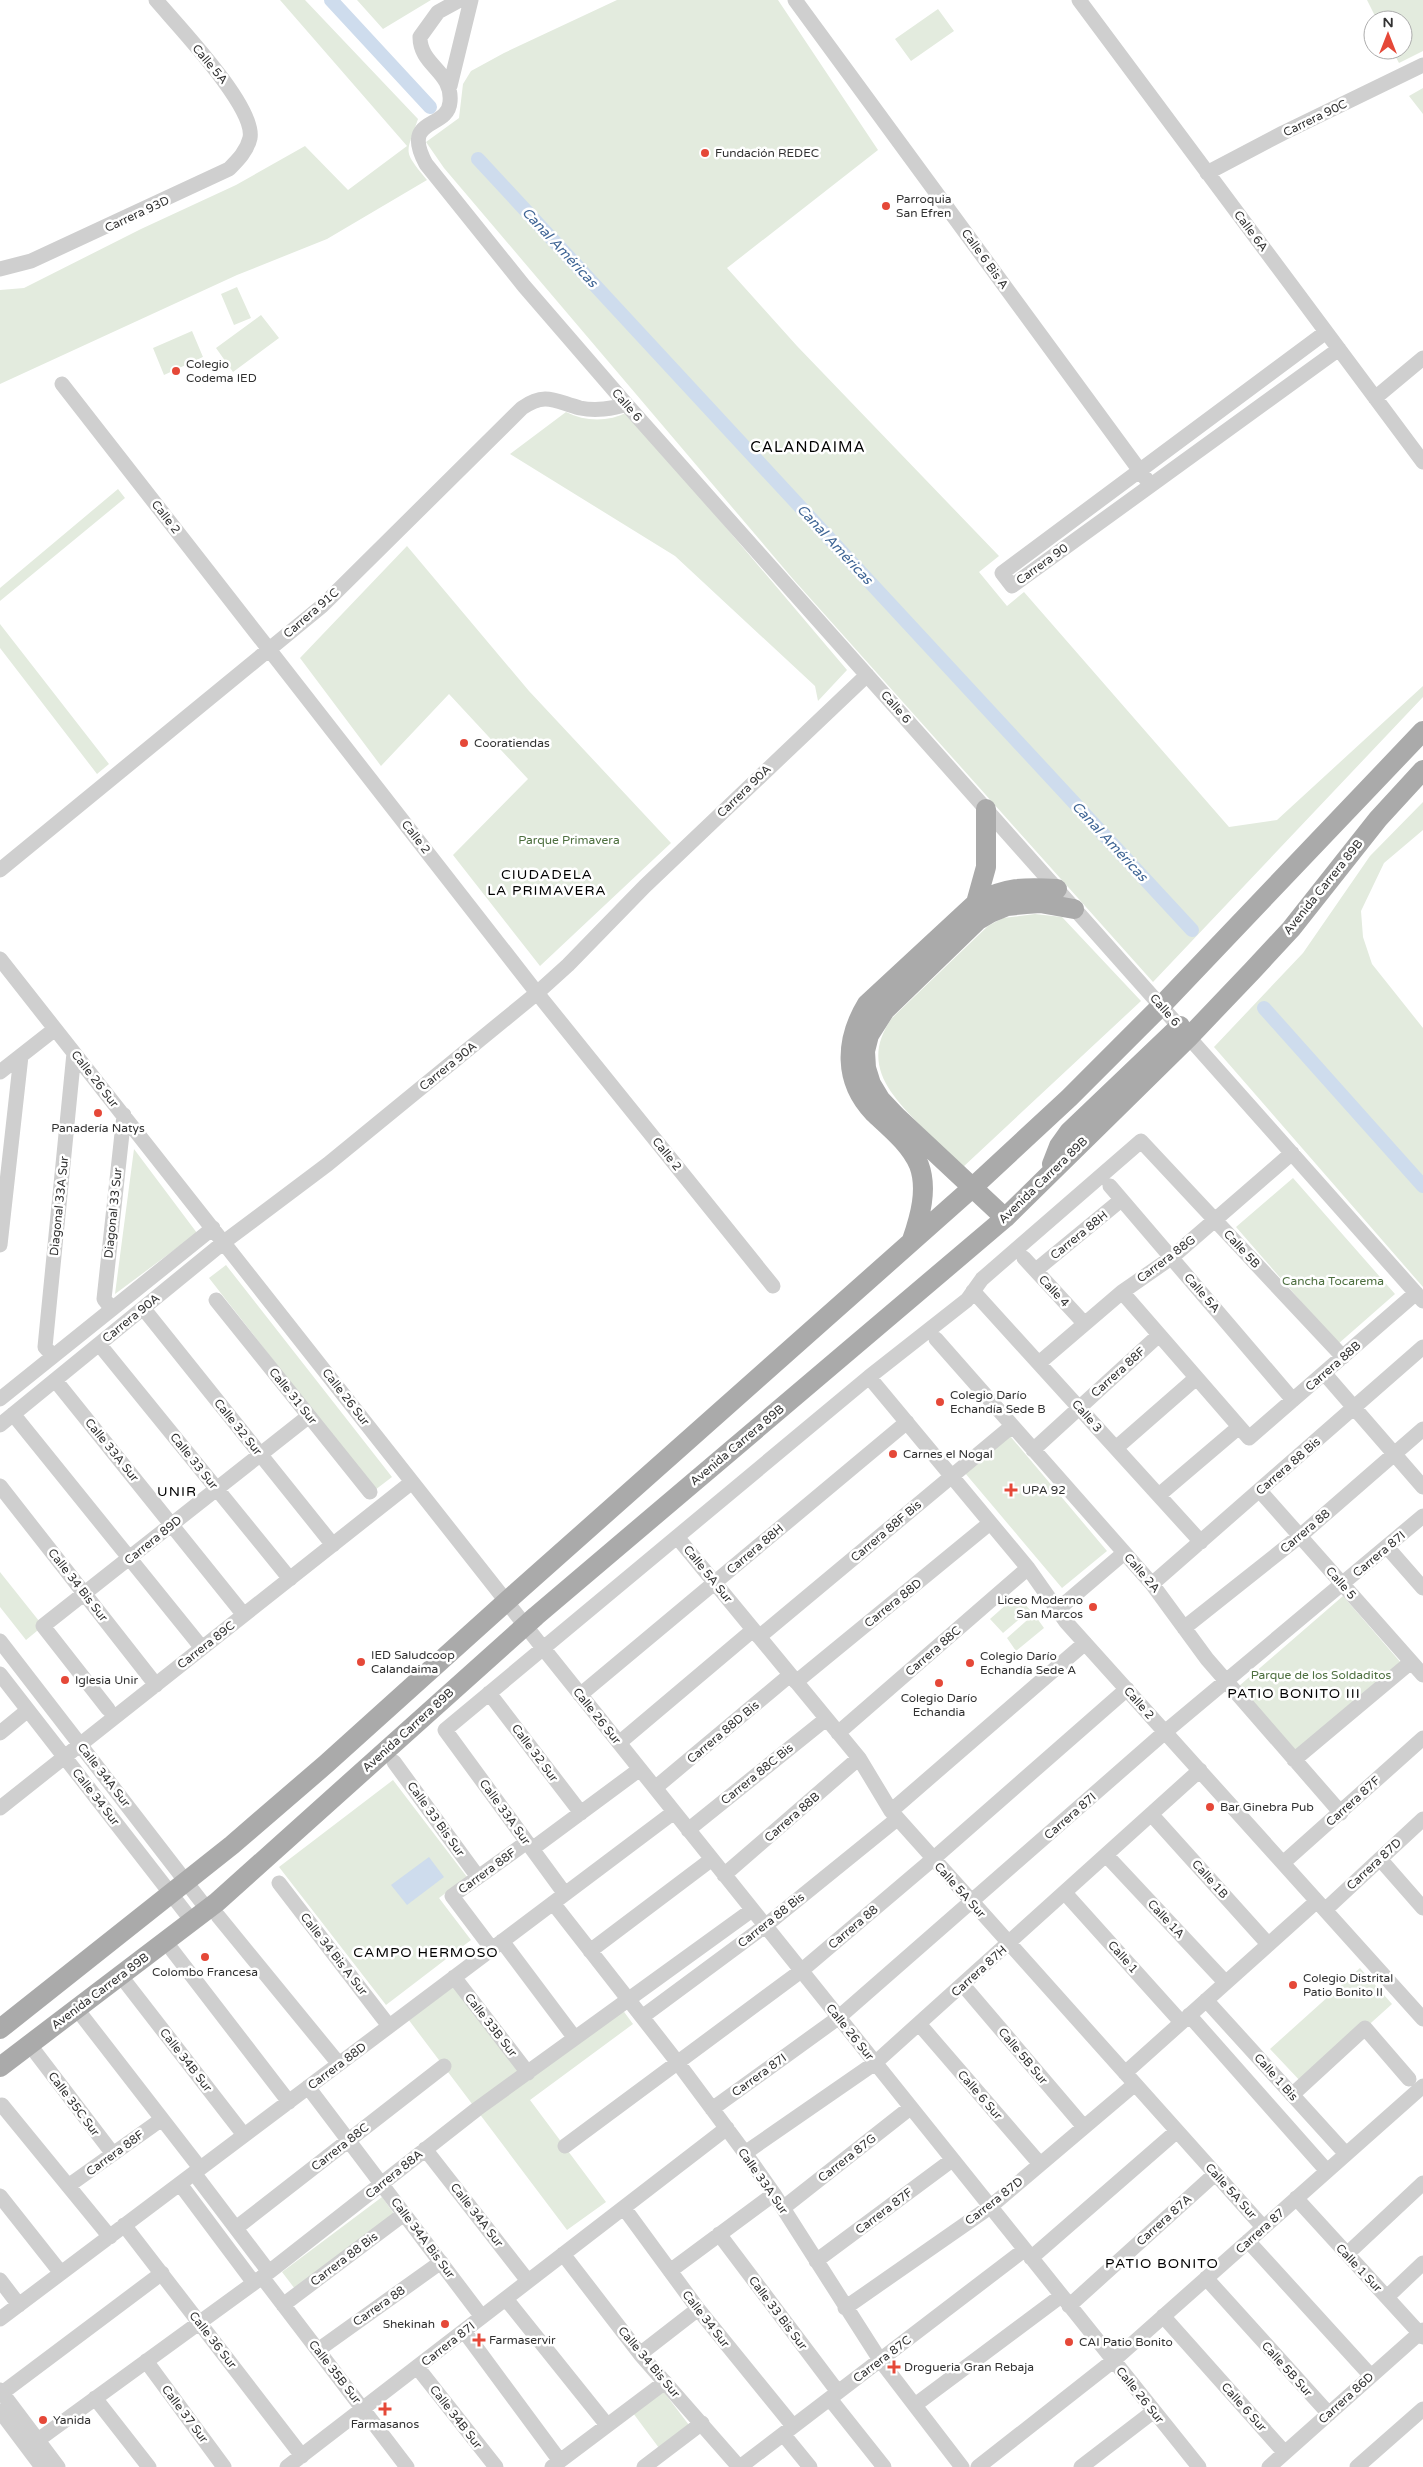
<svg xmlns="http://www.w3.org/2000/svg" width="1423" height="2467" font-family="'Varela Round',sans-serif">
  <rect width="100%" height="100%" fill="#fff"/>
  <path fill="#e3ebde" d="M280 0H305L418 119C406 155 402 149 427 180L327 239 237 275 0 384V290L24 288 141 229 236 185 305 146 348 190 407 146Z
    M357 0H431L383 29Z
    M617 0H778L878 150 727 268 797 346 999 556 979 572 1007 606 1024 592 1229 827 1277 820 1423 686V697L1153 982 793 579 444 168 426 142 459 118 463 84 471 71 504 53Z
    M1367 0H1423V51L1399 63 1392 50H1403V20H1377Z
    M938 9 954 31 911 61 895 39Z
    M1423 88V114L1409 96Z
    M237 287 251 318 234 325 221 294Z
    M261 315 279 338 233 372 216 348Z
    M192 331 203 357 164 375 153 348Z
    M566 412C586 422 608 422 628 412L847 670 818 701 815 686 675 556 510 454Z
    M118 489 125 498 0 601V588Z
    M407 546 529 691 671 843 540 966 453 855 528 779 449 694 381 766 300 658Z
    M0 624 109 764 97 774 0 648Z
    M1423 802V830L1384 863 1361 911 1363 937 1372 964 1423 1028V1287L1214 1047 1303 953 1370 856Z
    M1035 914 1062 917 1141 1001 962 1168C948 1153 934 1139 919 1124 888 1092 861 1062 892 1018L988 926 1003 918Z
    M134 1149 197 1233 115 1294Z
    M1293 1178 1395 1294 1338 1344 1236 1227Z
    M226 1265 392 1477 375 1490 209 1278Z
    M1010 1436 1107 1551 1062 1588 965 1473Z
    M0 1572 43 1626 26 1640 0 1607Z
    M1017 1595 1030 1610 1003 1633 990 1619Z
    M1343 1596 1402 1664 1298 1753 1239 1686Z
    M1034 1614 1044 1628 1016 1651 1007 1638Z
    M393 1780 467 1877 439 1898 471 1940 386 2005 279 1867Z
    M1360 1968 1392 2004 1303 2084 1270 2049Z
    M455 1985 524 2073 619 2005 633 2024 530 2100 606 2202 567 2230 408 2019Z
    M382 2197 395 2215 295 2289 282 2272Z
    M663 2391 689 2425 659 2448 633 2413Z"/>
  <path fill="#cedced" d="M429 1857 444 1877 407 1905 391 1885Z"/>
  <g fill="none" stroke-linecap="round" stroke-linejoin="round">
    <path stroke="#cedced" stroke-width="14" d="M331 0 430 107
      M478 159 1192 930
      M1264 1008 1423 1186"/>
    <path stroke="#cfcfcf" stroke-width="15" d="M460 0 438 12 420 37C420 66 453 71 450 102 448 130 400 116 426 164L524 286 626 404 1423 1301
      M795 0 1146 479
      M1079 0 1423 462
      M450 86 471 0
      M1207 173 1283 133 1423 65
      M0 269 31 261 229 169C238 160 247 151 250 138 256 107 177 25 156 0
      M1326 332 1002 573 1012 586 1339 349
      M62 384 537 993 773 1286
      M1375 398 1423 358
      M0 870 322 606 522 408C546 391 556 402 580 408 595 411 613 409 626 404
      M0 959 543 1648 1199 2467
      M0 1072 55 1029
      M1110 1186 1293 1400
      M0 1245 21 1056
      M1024 1258 1084 1323
      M1036 1270 1121 1200
      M973 1291 1201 1542
      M1122 1292 1249 1438 1416 1293
      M216 1300 370 1492
      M143 1308 333 1545
      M112 1309 104 1299 124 1115
      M936 1339 1152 1584 1207 1659 1341 1813
      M99 1344 290 1579
      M53 1356 45 1347 74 1053
      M1039 1363 1122 1292 1171 1258 1292 1153
      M1324 1373 1423 1487
      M869 1377 1028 1568 1066 1622 1423 2019
      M55 1380 244 1615
      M0 1399 213 1228
      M13 1414 202 1648
      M0 1425 224 1242 328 1164 537 993 568 965 645 886 867 675
      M1116 1448 1195 1379
      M1033 1450 1159 1335
      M0 1486 156 1685
      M1260 1491 1423 1675
      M1159 1495 1239 1427
      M677 1537 859 1758 891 1811 1263 2227
      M1387 1547 1423 1588
      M1152 1584 1423 1347
      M1056 1611 1124 1553
      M1184 1628 1300 1536 1423 1429
      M759 1637 1012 1426
      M0 1641 207 1909
      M0 1674 192 1921
      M796 1682 990 1523
      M489 1693 581 1813
      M580 1695 907 1422
      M108 1709 43 1626 309 1416
      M0 1733 28 1710
      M838 1733 1028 1568
      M619 1743 753 1630
      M1294 1760 1411 1662
      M394 1762 478 1877
      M655 1788 790 1675
      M0 1808 412 1482
      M891 1811 1085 1643
      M1151 1814 1268 1944
      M688 1830 826 1719
      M532 1849 640 1769
      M1106 1855 1225 1982
      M1380 1859 1423 1908
      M1283 1863 1423 1738
      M724 1875 859 1758
      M279 1883 389 2026
      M1065 1893 1181 2022
      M565 1894 445 1730 869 1377 967 1300 982 1279 1141 1141 1343 1357
      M553 1903 678 2063 745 2153 774 2194 880 2360 962 2467
      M1325 1910 1423 1819
      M218 1916 339 2064
      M502 1941 574 2037
      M492 1949 452 1896 527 1842
      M172 1950 289 2102
      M590 1951 712 1859
      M454 1977 528 2073
      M127 1984 244 2135
      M963 1985 1084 2127
      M1206 2000 1346 2154
      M1189 2015 1327 2171
      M83 2017 200 2168
      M642 2017 765 1926 897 1819
      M920 2025 1040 2164
      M36 2053 113 2154
      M1125 2073 1317 1901
      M308 2087 482 2317
      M1292 2095 1365 2028 1409 2079
      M0 2107 2 2105 110 2237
      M712 2109 838 2018 1165 1732 1423 1516
      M565 2146 801 1971 933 1859 1127 1689
      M425 2149 528 2281
      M745 2153 875 2063 1200 1770
      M194 2173 269 2272
      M180 2184 254 2283
      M68 2186 162 2119
      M0 2196 61 2273
      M1296 2198 1423 2337
      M624 2208 698 2309 793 2426
      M783 2208 910 2108
      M124 2225 302 2456
      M236 2228 444 2066
      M719 2234 838 2392
      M1248 2241 1371 2376
      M563 2254 640 2354 739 2467
      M1347 2254 1423 2183
      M1031 2258 1177 2131
      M816 2261 952 2160
      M670 2271 774 2194
      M262 2277 407 2467
      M1206 2278 1329 2414
      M0 2280 19 2305
      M1387 2297 1423 2263
      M506 2299 607 2425
      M283 2305 404 2214
      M1069 2306 1215 2174
      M845 2308 990 2207 1135 2084
      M1163 2316 1285 2453
      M0 2319 674 1812
      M464 2331 560 2461
      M318 2350 441 2262
      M640 2354 698 2309
      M146 2361 224 2467
      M417 2367 496 2467
      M0 2390 58 2467
      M2 2393 162 2273
      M95 2398 149 2467
      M830 2399 884 2467
      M915 2405 1061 2296
      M0 2411 42 2467
      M783 2434 810 2467
      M38 2440 269 2272 477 2109 752 1910
      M287 2467 727 2128
      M552 2467 665 2382
      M644 2467 702 2423
      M740 2467 1024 2250
      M978 2467 1113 2361 1423 2086
      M1081 2467 1154 2411
      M1269 2467 1423 2330
      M1357 2467 1423 2409"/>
    <path stroke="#aaa" stroke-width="20" d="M976 903 986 867V809
      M1052 1164 1059 1146 1069 1132 1180 1026
      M1005 1218 896 1116 880 1099 871 1084 866 1068 865 1051 869 1035 885 1010 978 920 990 913 1007 906 1026 904 1040 903 1074 909
      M912 1240C920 1217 928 1189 919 1165 910 1144 890 1128 874 1113 843 1081 845 1040 867 1004L976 903C1005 887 1025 887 1057 889
      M0 2029 232 1845 326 1764 517 1592 972 1188 1069 1098 1161 1006 1423 731
      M0 2067 217 1902 536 1616 1005 1218 1189 1037 1252 971 1291 929 1378 819 1423 770"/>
  </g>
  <g fill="#e54838" stroke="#fff" stroke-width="2">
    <circle cx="705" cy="153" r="5"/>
    <circle cx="886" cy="206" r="5"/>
    <circle cx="176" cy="371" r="5"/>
    <circle cx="464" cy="743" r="5"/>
    <circle cx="98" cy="1113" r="5"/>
    <circle cx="940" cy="1402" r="5"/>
    <circle cx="893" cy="1454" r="5"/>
    <path d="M1008.5 1482.5h5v5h5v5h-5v5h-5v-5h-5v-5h5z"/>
    <circle cx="1093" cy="1607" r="5"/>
    <circle cx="361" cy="1662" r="5"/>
    <circle cx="970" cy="1663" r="5"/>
    <circle cx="65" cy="1680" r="5"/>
    <circle cx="939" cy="1683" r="5"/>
    <circle cx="1210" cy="1807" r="5"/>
    <circle cx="205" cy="1957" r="5"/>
    <circle cx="1293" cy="1985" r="5"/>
    <circle cx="445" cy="2324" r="5"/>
    <path d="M476.5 2332.5h5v5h5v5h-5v5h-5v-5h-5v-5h5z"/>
    <circle cx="1069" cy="2342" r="5"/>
    <path d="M891.5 2359.5h5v5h5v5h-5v5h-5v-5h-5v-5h5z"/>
    <path d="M382.5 2401.5h5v5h5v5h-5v5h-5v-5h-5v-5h5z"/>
    <circle cx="43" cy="2420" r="5"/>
  </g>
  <g text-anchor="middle" stroke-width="5" stroke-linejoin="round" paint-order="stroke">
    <g font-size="12" fill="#323232" stroke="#fff">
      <text transform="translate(210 64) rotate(50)" y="4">Calle 5A</text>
      <text transform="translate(1315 118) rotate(-26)" y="4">Carrera 90C</text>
      <text transform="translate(137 214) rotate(-25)" y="4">Carrera 93D</text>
      <text transform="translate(1251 231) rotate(53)" y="4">Calle 6A</text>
      <text transform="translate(985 259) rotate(54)" y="4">Calle 6 Bis A</text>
      <text transform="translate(627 405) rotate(49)" y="4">Calle 6</text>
      <text transform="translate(166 517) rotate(52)" y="4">Calle 2</text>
      <text transform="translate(1042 564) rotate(-36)" y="4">Carrera 90</text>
      <text transform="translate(311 613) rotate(-41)" y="4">Carrera 91C</text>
      <text transform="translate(896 707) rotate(48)" y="4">Calle 6</text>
      <text transform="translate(744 791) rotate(-44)" y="4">Carrera 90A</text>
      <text transform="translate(416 837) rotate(52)" y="4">Calle 2</text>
      <text transform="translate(1323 887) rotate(-51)" y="4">Avenida Carrera 89B</text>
      <text transform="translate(1165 1010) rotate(48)" y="4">Calle 6</text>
      <text transform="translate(448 1066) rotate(-39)" y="4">Carrera 90A</text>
      <text transform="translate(95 1079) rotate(52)" y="4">Calle 26 Sur</text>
      <text transform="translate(667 1154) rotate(51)" y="4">Calle 2</text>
      <text transform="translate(1043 1180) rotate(-44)" y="4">Avenida Carrera 89B</text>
      <text transform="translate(59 1206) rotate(-84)" y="4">Diagonal 33A Sur</text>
      <text transform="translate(113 1213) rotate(-84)" y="4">Diagonal 33 Sur</text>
      <text transform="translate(1079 1235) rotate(-39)" y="4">Carrera 88H</text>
      <text transform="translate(1242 1249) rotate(47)" y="4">Calle 5B</text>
      <text transform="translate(1166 1259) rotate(-37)" y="4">Carrera 88G</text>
      <text transform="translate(1054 1291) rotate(47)" y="4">Calle 4</text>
      <text transform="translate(1202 1293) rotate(49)" y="4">Calle 5A</text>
      <text transform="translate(131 1318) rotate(-39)" y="4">Carrera 90A</text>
      <text transform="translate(1333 1366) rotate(-41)" y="4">Carrera 88B</text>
      <text transform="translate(1118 1372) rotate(-42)" y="4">Carrera 88F</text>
      <text transform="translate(293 1396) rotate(51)" y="4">Calle 31 Sur</text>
      <text transform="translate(346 1397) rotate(52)" y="4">Calle 26 Sur</text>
      <text transform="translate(1087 1416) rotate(48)" y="4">Calle 3</text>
      <text transform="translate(238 1427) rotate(51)" y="4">Calle 32 Sur</text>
      <text transform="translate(737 1445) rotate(-40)" y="4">Avenida Carrera 89B</text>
      <text transform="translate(112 1450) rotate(51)" y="4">Calle 33A Sur</text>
      <text transform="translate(194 1461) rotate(51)" y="4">Calle 33 Sur</text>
      <text transform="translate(1288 1466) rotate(-41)" y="4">Carrera 88 Bis</text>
      <text transform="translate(886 1531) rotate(-40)" y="4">Carrera 88F Bis</text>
      <text transform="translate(1305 1531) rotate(-40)" y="4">Carrera 88</text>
      <text transform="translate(153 1540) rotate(-39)" y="4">Carrera 89D</text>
      <text transform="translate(755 1549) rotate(-40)" y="4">Carrera 88H</text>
      <text transform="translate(1379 1554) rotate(-40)" y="4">Carrera 87I</text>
      <text transform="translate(1142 1573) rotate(49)" y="4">Calle 2A</text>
      <text transform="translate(708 1574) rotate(51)" y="4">Calle 5A Sur</text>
      <text transform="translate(1341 1583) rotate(49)" y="4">Calle 5</text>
      <text transform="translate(78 1585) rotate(52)" y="4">Calle 34 Bis Sur</text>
      <text transform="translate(893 1603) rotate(-39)" y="4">Carrera 88D</text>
      <text transform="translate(206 1645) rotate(-38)" y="4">Carrera 89C</text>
      <text transform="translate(933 1651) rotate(-41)" y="4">Carrera 88C</text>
      <text transform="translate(1139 1703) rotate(48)" y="4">Calle 2</text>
      <text transform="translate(597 1716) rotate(51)" y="4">Calle 26 Sur</text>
      <text transform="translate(408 1730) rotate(-42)" y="4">Avenida Carrera 89B</text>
      <text transform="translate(723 1732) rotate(-40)" y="4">Carrera 88D Bis</text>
      <text transform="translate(535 1753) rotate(53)" y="4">Calle 32 Sur</text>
      <text transform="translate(757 1774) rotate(-39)" y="4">Carrera 88C Bis</text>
      <text transform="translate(104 1775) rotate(52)" y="4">Calle 34A Sur</text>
      <text transform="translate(96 1797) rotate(52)" y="4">Calle 34 Sur</text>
      <text transform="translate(1353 1801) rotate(-42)" y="4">Carrera 87F</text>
      <text transform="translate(505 1812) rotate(54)" y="4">Calle 33A Sur</text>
      <text transform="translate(1070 1816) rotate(-41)" y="4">Carrera 87I</text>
      <text transform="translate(792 1817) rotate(-41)" y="4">Carrera 88B</text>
      <text transform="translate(436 1819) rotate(54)" y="4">Calle 33 Bis Sur</text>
      <text transform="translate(1374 1864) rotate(-43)" y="4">Carrera 87D</text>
      <text transform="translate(487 1871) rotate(-36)" y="4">Carrera 88F</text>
      <text transform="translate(1210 1879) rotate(48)" y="4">Calle 1B</text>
      <text transform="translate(960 1890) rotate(48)" y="4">Calle 5A Sur</text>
      <text transform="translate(1166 1919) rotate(47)" y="4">Calle 1A</text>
      <text transform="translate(771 1920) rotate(-38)" y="4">Carrera 88 Bis</text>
      <text transform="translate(853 1927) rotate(-40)" y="4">Carrera 88</text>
      <text transform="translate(334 1954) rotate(52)" y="4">Calle 34 Bis A Sur</text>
      <text transform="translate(1123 1957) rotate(48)" y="4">Calle 1</text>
      <text transform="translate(979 1971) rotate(-42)" y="4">Carrera 87H</text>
      <text transform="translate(100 1991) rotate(-37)" y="4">Avenida Carrera 89B</text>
      <text transform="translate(491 2025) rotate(52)" y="4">Calle 33B Sur</text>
      <text transform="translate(850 2032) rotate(51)" y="4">Calle 26 Sur</text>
      <text transform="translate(1023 2056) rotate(50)" y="4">Calle 5B Sur</text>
      <text transform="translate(186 2060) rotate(52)" y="4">Calle 34B Sur</text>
      <text transform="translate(337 2066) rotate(-37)" y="4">Carrera 88D</text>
      <text transform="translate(759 2075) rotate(-36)" y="4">Carrera 87I</text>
      <text transform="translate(1276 2077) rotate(48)" y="4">Calle 1 Bis</text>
      <text transform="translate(980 2095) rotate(49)" y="4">Calle 6 Sur</text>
      <text transform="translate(74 2104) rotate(53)" y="4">Calle 35C Sur</text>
      <text transform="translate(340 2147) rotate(-38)" y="4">Carrera 88C</text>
      <text transform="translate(115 2153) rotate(-36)" y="4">Carrera 88F</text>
      <text transform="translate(847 2158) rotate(-38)" y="4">Carrera 87G</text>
      <text transform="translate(394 2174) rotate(-39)" y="4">Carrera 88A</text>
      <text transform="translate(763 2181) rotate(55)" y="4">Calle 33A Sur</text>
      <text transform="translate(1231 2191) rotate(48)" y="4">Calle 5A Sur</text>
      <text transform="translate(994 2201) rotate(-38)" y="4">Carrera 87D</text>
      <text transform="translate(884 2211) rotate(-37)" y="4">Carrera 87F</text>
      <text transform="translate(477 2215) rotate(52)" y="4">Calle 34A Sur</text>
      <text transform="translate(1164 2220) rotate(-42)" y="4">Carrera 87A</text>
      <text transform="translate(1260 2231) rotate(-42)" y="4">Carrera 87</text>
      <text transform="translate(423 2238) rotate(53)" y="4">Calle 34A Bis Sur</text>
      <text transform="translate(344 2259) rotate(-37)" y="4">Carrera 88 Bis</text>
      <text transform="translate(1359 2268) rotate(47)" y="4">Calle 1 Sur</text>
      <text transform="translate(379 2306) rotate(-35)" y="4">Carrera 88</text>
      <text transform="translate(778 2313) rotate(53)" y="4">Calle 33 Bis Sur</text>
      <text transform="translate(706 2319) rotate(52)" y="4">Calle 34 Sur</text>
      <text transform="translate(213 2340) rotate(52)" y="4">Calle 36 Sur</text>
      <text transform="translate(448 2344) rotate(-38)" y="4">Carrera 87I</text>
      <text transform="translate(882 2359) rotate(-37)" y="4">Carrera 87C</text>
      <text transform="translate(649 2362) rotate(50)" y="4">Calle 34 Bis Sur</text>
      <text transform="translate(1287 2369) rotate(48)" y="4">Calle 5B Sur</text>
      <text transform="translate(335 2372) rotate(52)" y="4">Calle 35B Sur</text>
      <text transform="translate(1140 2395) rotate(51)" y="4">Calle 26 Sur</text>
      <text transform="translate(1346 2398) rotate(-42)" y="4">Carrera 86D</text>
      <text transform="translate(1244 2407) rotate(48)" y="4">Calle 6 Sur</text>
      <text transform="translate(185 2414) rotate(53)" y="4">Calle 37 Sur</text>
      <text transform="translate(456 2417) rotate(52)" y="4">Calle 34B Sur</text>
    </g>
    <g font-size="12" fill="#323232" stroke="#fff" text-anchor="start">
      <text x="715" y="157">Fundación REDEC</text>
      <text x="896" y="203">Parroquia<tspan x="896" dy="14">San Efren</tspan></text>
      <text x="186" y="368">Colegio<tspan x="186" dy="14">Codema IED</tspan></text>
      <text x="474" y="747">Cooratiendas</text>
      <text x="98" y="1132" text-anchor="middle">Panadería Natys</text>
      <text x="950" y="1399">Colegio Darío<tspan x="950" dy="14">Echandía Sede B</tspan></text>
      <text x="903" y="1458">Carnes el Nogal</text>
      <text x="1022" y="1494">UPA 92</text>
      <text x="1083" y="1604" text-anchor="end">Liceo Moderno<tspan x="1083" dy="14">San Marcos</tspan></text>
      <text x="371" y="1659">IED Saludcoop<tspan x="371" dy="14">Calandaima</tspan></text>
      <text x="980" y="1660">Colegio Darío<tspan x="980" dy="14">Echandía Sede A</tspan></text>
      <text x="75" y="1684">Iglesia Unir</text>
      <text x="939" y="1702" text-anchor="middle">Colegio Darío<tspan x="939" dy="14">Echandia</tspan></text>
      <text x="1220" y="1811">Bar Ginebra Pub</text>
      <text x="205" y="1976" text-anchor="middle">Colombo Francesa</text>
      <text x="1303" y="1982">Colegio Distrital<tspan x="1303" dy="14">Patio Bonito II</tspan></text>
      <text x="435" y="2328" text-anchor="end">Shekinah</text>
      <text x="489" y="2344">Farmaservir</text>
      <text x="1079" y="2346">CAI Patio Bonito</text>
      <text x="904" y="2371">Drogueria Gran Rebaja</text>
      <text x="53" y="2424">Yanida</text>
      <text x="385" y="2428" text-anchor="middle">Farmasanos</text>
    </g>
    <g font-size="12" fill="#4d6f3f" stroke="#fff">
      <text x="569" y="844">Parque Primavera</text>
      <text x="1333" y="1285">Cancha Tocarema</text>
      <text x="1321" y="1679">Parque de los Soldaditos</text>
    </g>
    <g font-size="14" font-style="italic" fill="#3f6595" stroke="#fff">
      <text transform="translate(560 247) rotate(47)" y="5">Canal Américas</text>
      <text transform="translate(835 544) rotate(47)" y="5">Canal Américas</text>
      <text transform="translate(1110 841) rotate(47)" y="5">Canal Américas</text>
    </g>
    <g font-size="14" letter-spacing="1" fill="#000" stroke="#fff">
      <text x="547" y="879">CIUDADELA<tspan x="547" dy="16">LA PRIMAVERA</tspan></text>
      <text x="177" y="1496">UNIR</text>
      <text x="1294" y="1698">PATIO BONITO III</text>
      <text x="426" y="1957">CAMPO HERMOSO</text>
      <text x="1162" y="2268">PATIO BONITO</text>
    </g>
    <g font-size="15" letter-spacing="1" fill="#000" stroke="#fff">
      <text x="808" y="452">CALANDAIMA</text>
    </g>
  </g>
  <g transform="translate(1388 35)"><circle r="24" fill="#ffffff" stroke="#adadad"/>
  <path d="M0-4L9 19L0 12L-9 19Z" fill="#e54838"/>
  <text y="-8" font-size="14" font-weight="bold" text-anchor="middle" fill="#323232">N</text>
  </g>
</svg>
